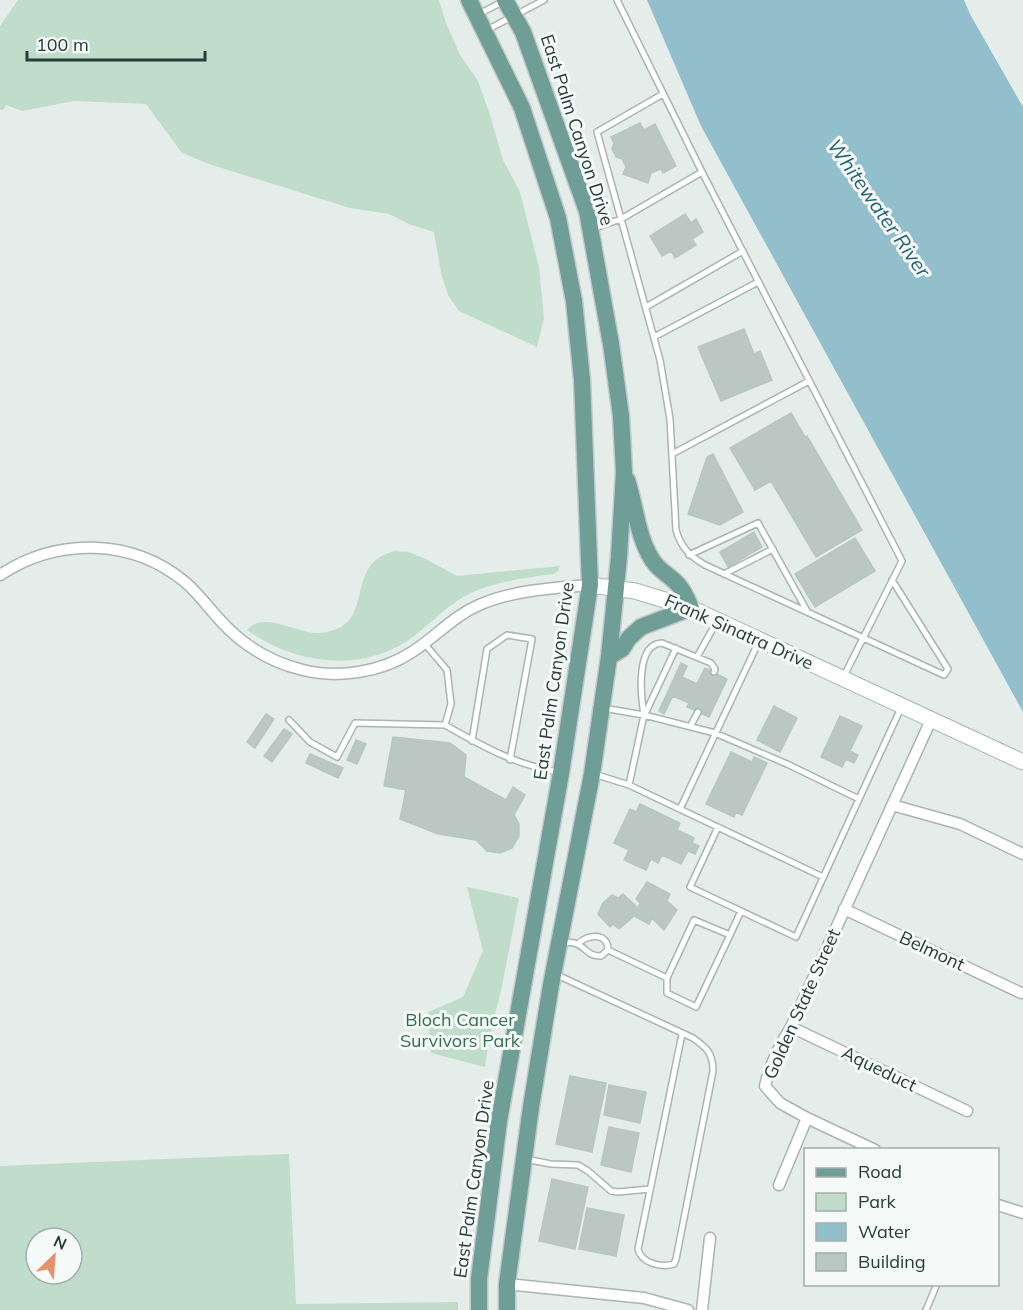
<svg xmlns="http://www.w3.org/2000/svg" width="1023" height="1310" font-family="Mulish,sans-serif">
  <rect width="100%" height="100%" fill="#e5edea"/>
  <path fill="#c0dcca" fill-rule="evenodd" d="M18 0H439L446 23 460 55 478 81 490 115 503 160 520 192 539 267 544 318 537 347 459 311 448 295 441 273 434 232 411 225 389 214 350 208 209 164 182 153 146 104 74 101 22 111 6 105 3 110H0V26Z
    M394 551 408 552 424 558 457 576 560 566 558 571 553 574C523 578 492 582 465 596 446 607 431 623 414 636 365 674 295 665 247 630 264 610 297 634 318 633 326 633 334 630 341 627 365 613 355 575 377 559 382 555 389 553 394 551Z
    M467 887 519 898 502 986 490 1035 485 1067 431 1053 428 1012 463 997 483 951Z
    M289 1154 296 1304 458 1302V1310H0V1166ZM36 1238H72V1274H36Z"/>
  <path fill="#93becc" d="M647 0H964L971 16 1023 107V712L701 126Z"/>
  <path fill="#bac7c3" stroke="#b8c6c1" stroke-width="1.5" d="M640 123 644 130 655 124 676 166 663 173 661 169 651 173 648 183 623 174 626 167 622 159 616 157 612 149 614 143 611 137Z
    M685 214 691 223 696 219 703 232 692 239 696 245 675 258 671 251 662 256 650 236Z
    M744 329 754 354 760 351 772 380 721 401 698 347Z
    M791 413 805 437 807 436 862 530 816 557 771 481 755 490 730 448Z
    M713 454 743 512 720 525 688 514 707 457Z
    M754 532 762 547 728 567 720 552Z
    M855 538 875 571 815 607 795 574Z
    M681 663 687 666 682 677 697 684 705 668 727 679 709 717 687 707 689 703 673 696 664 714 659 711Z
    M774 706 797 718 780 752 757 740Z
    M266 714 274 719 255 748 247 742Z
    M840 716 862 726 850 751 858 755 854 763 846 759 842 767 821 757Z
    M284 729 292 734 272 762 264 756Z
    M393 737 450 743 466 755 464 777 506 800 513 787 525 795 514 815 519 824V836L512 848 500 853 487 851 476 840 438 834 400 819 406 790 384 786Z
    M356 740 366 744 357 764 347 760Z
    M731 752 752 762 754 757 767 763 742 815 736 812 734 817 706 804Z
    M310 754 343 768 338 778 306 763Z
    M640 804 680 823 677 830 694 838 692 843 699 846 695 854 688 851 681 864 662 855 658 863 651 859 646 870 624 860 629 850 614 843 630 809 636 812Z
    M647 882 670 894 667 901 677 910 664 930 652 918 649 924 634 916 619 929 613 924 610 927 598 914 603 903 612 895 618 898 623 894 638 908 640 903 636 899Z
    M570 1076 606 1083 592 1152 556 1144Z
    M609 1085 646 1092 640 1123 604 1115Z
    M609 1127 639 1133 631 1172 601 1165Z
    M552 1179 588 1187 575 1249 539 1241Z
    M587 1208 624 1215 616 1256 579 1249Z"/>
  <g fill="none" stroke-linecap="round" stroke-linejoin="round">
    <g stroke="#a8b5b1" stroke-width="8">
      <path id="service" d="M617 0 702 172 902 561 843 678
        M477 15 504 1
        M487 30 544 0
        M663 94 597 132 660 360 670 419 676 530C681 548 690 556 705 565L944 675 948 669 892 580
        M592 229 621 219 702 172
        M646 307 743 251
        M654 337 758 282
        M672 454 809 381
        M689 555 758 523 807 611
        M724 574 773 549
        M424 643 447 670 451 704 445 725C482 746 516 765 558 772
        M697 657 717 621
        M603 708 644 715 629 785
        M645 714 676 648
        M644 715 715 733 787 764 859 799 901 708
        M644 715C641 697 635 644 662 643L711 663 715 669 714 672
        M289 720 310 742 337 757 355 723 445 725
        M691 725 698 712
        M472 741 487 649 507 635 532 639 510 760
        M594 774 629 785 823 877
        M680 809 759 641
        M718 827 690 887 796 937 859 799
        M561 942C565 942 573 942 577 944 588 949 587 956 601 956L608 950C608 932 587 934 578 944
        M608 950 667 978 694 920 730 935 741 911
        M555 974 693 1038C707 1048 713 1053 713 1071L676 1259 674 1264C661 1268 641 1263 638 1249L682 1034
        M667 978V993L696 1007 730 935
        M525 1159 551 1164 578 1165 588 1171 611 1191 618 1192 650 1189
        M926 1310 937 1284"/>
    </g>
    <g stroke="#a8b5b1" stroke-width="13">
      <path id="minor" d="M0 575C57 537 132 538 185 582 198 593 208 607 219 619 242 645 270 662 303 670 338 679 382 672 412 652 436 637 453 616 479 605 513 590 553 588 590 585
        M892 805 960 824 1023 854
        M844 909 1021 993
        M791 1027 967 1111
        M875 1150 807 1118 780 1103 765 1086C770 1064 779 1046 791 1027L931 720
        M779 1185 807 1118
        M998 1205 1023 1213
        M507 1284 644 1298 688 1310
        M702 1310 710 1238"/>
    </g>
    <g stroke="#a4b7b2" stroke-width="17">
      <path id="secondary" d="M590 585 635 591 691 608 1023 762"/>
    </g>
    <g stroke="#c2c9c8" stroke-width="19">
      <path id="primary" d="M469 0 522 108 558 218 574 301 582 380 590 585 561 773 499 1121 479 1279V1310
        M505 0 523 32 587 211 611 344 621 416 624 472 619 557 609 657 592 774 551 985 531 1107 507 1284V1310
        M609 657 622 649 629 638 641 627 691 608C688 601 685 593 680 587 673 577 660 572 653 561 637 537 636 507 627 480"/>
    </g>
    <use href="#service" stroke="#fff" stroke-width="5"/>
    <use href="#minor" stroke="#fff" stroke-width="10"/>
    <use href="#secondary" stroke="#fff" stroke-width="15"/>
    <use href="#primary" stroke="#6e9e95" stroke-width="16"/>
  </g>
  <g text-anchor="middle" stroke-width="6" stroke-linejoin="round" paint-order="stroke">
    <g font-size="18" fill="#263d39" stroke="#f5f9f8">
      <text transform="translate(577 130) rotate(72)" y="6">East Palm Canyon Drive</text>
      <text transform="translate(739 632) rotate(24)" y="6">Frank Sinatra Drive</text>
      <text transform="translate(554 681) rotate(-82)" y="6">East Palm Canyon Drive</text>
      <text transform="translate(932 951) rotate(25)" y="6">Belmont</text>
      <text transform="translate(802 1004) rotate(-66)" y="6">Golden State Street</text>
      <text transform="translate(879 1069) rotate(26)" y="6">Aqueduct</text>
      <text transform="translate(474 1179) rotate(-82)" y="6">East Palm Canyon Drive</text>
    </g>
    <g font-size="18" fill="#347050" stroke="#f5f9f8">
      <text x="460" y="1026">Bloch Cancer<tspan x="460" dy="21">Survivors Park</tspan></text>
    </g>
    <g font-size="20" font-style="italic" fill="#256074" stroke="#f5f9f8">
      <text transform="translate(879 208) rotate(55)" y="7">Whitewater River</text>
    </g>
  </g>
  <rect x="804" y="1148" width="195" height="138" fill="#f5f9f8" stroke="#a2aeac" stroke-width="1.5"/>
  <rect x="816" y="1168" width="30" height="9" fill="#6e9e95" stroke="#a2aeac" stroke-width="1.5"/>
  <text x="858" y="1178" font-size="18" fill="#263d39">Road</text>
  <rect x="816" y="1193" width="30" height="18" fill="#c0dcca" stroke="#a2aeac" stroke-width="1.5"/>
  <text x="858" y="1208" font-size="18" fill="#263d39">Park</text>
  <rect x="816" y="1223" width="30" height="18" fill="#93becc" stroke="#a2aeac" stroke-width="1.5"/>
  <text x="858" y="1238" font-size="18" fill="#263d39">Water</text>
  <rect x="816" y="1253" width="30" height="18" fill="#bac7c3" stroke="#a2aeac" stroke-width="1.5"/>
  <text x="858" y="1268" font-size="18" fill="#263d39">Building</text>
  <g transform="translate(54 1256) rotate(25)"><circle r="28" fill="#f5f9f8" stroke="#a2aeac" stroke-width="1.5"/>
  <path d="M0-4.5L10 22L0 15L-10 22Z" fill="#e5936b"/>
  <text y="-9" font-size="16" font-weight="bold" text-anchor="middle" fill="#263d39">N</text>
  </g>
  <path d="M27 51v9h178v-9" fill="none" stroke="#263d39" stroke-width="3"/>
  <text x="36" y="51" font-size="18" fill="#263d39" stroke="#f5f9f8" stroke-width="4.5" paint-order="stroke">100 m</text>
</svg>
